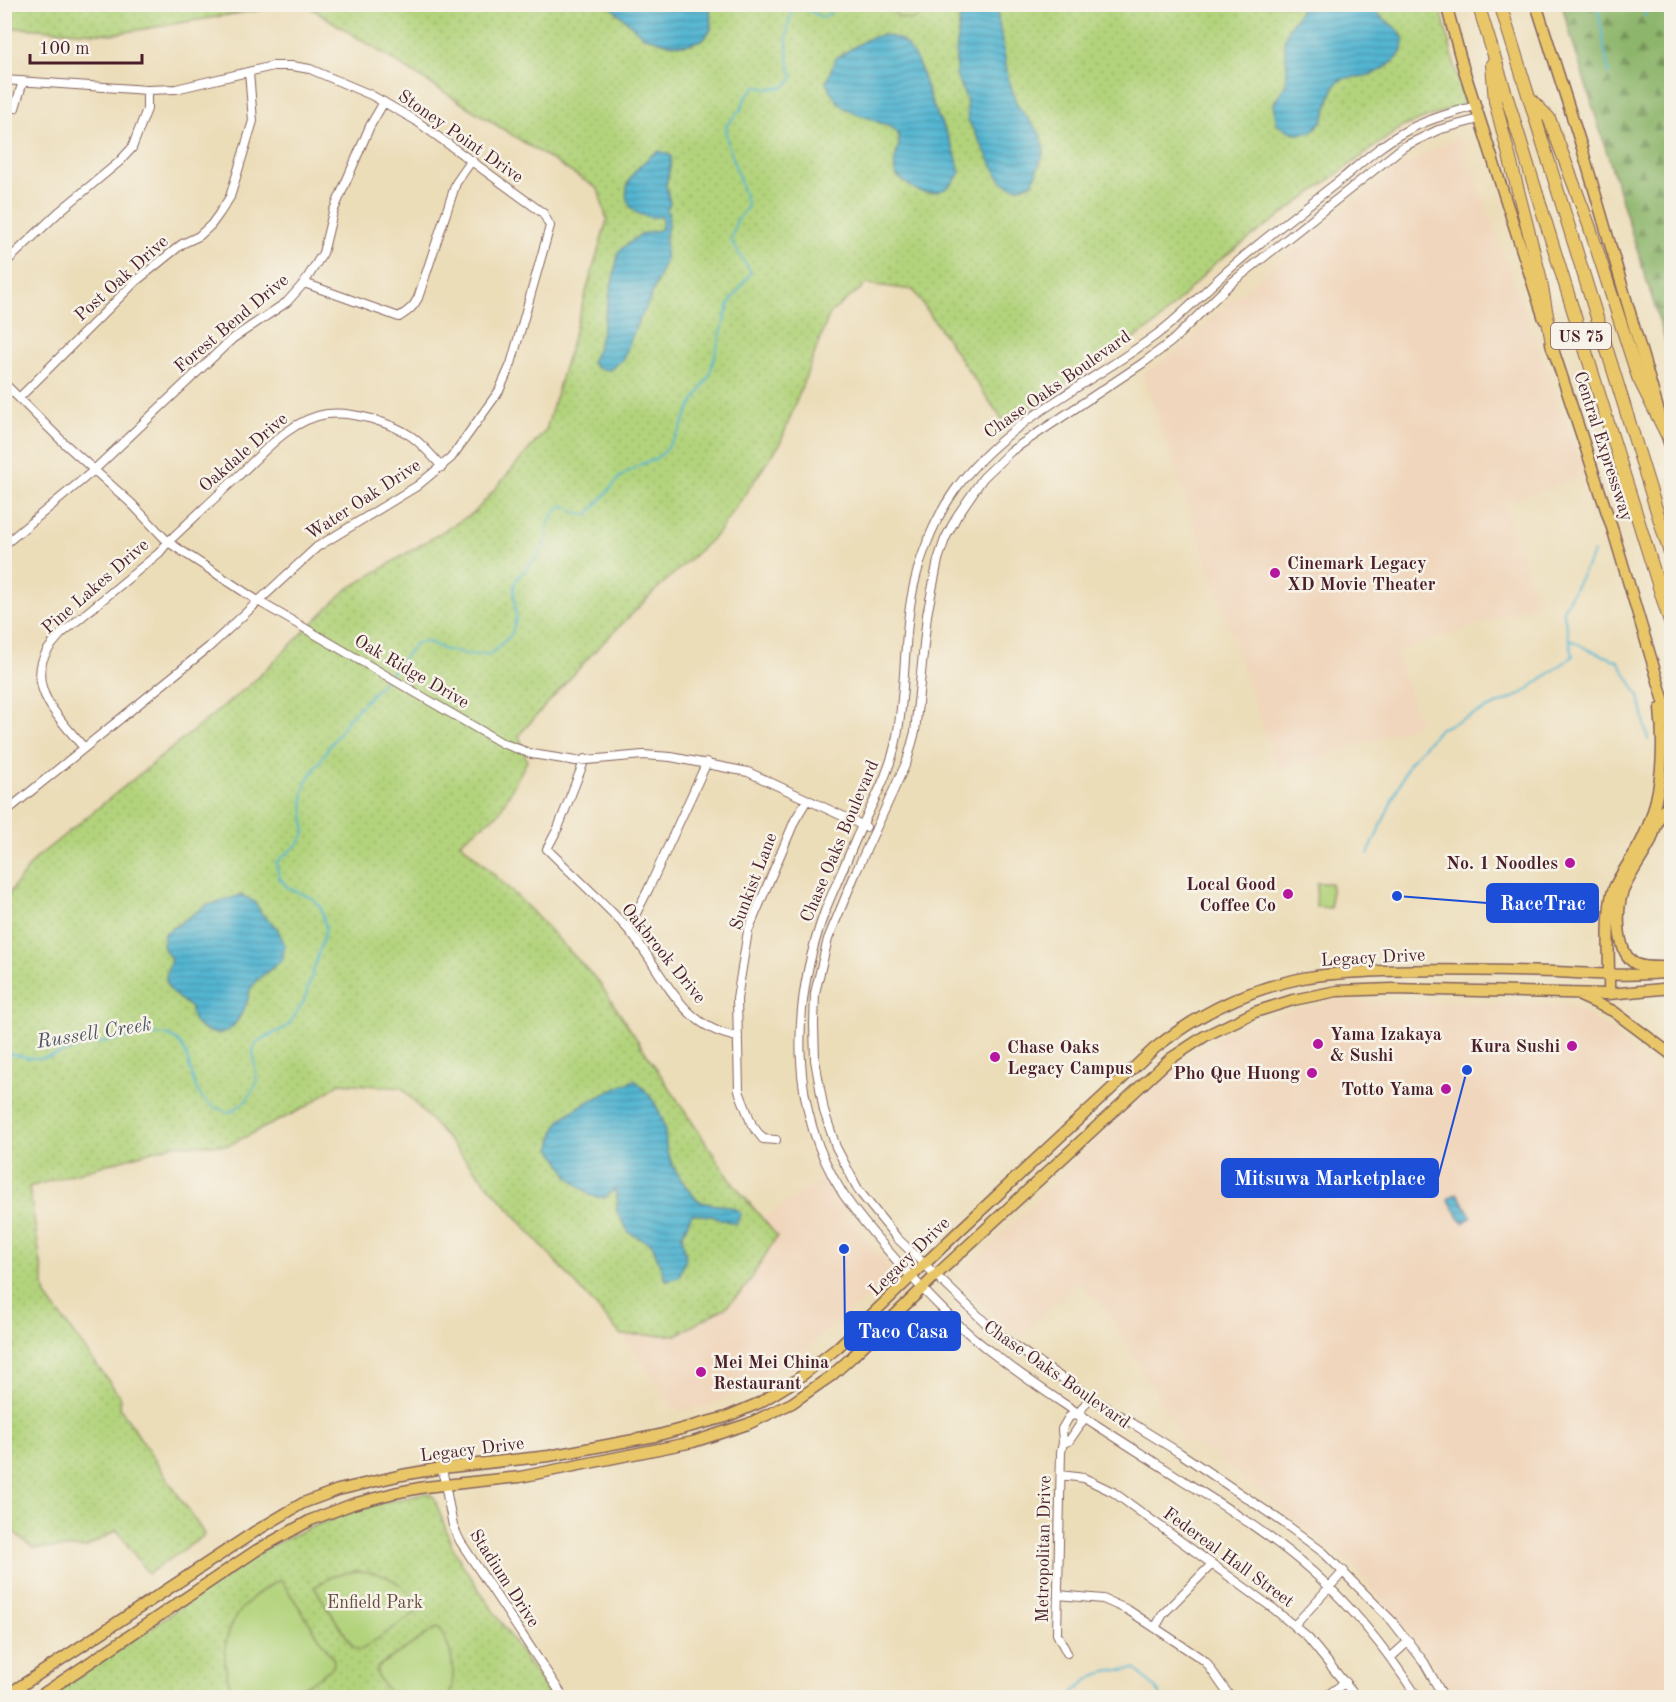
<svg xmlns="http://www.w3.org/2000/svg" width="1676" height="1702" font-family="'Old Standard TT',serif">
  <defs>
    <pattern id="grass-dots" width="8" height="8" patternUnits="userSpaceOnUse" patternTransform="scale(1.5)"><rect width="8" height="8" fill="#b2d37c"/><path d="M2 2h.1M6 6h.1" fill="none" stroke="#9bb56b" stroke-width="1.8" stroke-linecap="round"/></pattern>
    <pattern id="forest-firs" width="22" height="20" patternUnits="userSpaceOnUse" patternTransform="scale(1.5)"><rect width="22" height="20" fill="#8db56c"/><path d="M5 1l3.5 6h-7zM16 11l3.5 6h-7z" fill="#759359"/></pattern>
    <pattern id="water-rules" width="6" height="5" patternUnits="userSpaceOnUse" patternTransform="scale(1.5)"><rect width="6" height="5" fill="#52b5d1"/><path d="M0 2.5h6" fill="none" stroke="#4693aa"/></pattern>
  </defs>
  <rect width="100%" height="100%" fill="#f7f3e8"/>
  <filter id="ink" filterUnits="userSpaceOnUse"><feTurbulence type="fractalNoise" baseFrequency=".0167" numOctaves="2"/><feDisplacementMap in="SourceGraphic" scale="12" xChannelSelector="R" yChannelSelector="G"/><feConvolveMatrix kernelMatrix="1 2 1 2 8 2 1 2 1" color-interpolation-filters="sRGB"/></filter>
  <filter id="wash" filterUnits="userSpaceOnUse"><feTurbulence type="fractalNoise" baseFrequency=".008" numOctaves="4" result="noise"/><feDisplacementMap in="SourceGraphic" scale="24" xChannelSelector="R" yChannelSelector="G"/><feGaussianBlur stdDeviation="1.35" result="paint"/><feColorMatrix in="noise" values="0 0 0 0 0 0 0 0 0 0 0 0 0 0 0 0 0 1.4 0 .05"/><feComposite in="paint" operator="in"/></filter>
  <g filter="url(#wash)">
    <rect width="100%" height="100%" fill="#ecddb9"/>
    <path fill="#f0d6bc" d="M1460 136 1586 475 1504 503 1538 604 1396 652 1420 724 1278 772 1143 373 1182 348 1224 306 1391 172Z
      M1333 1001 1518 1003 1570 1005 1601 1023 1671 1087V1697H1451L1436 1667 1356 1569 1208 1451 1183 1440 1107 1311 1077 1281 1019 1339 957 1278 1146 1091 1185 1059 1231 1029 1280 1013Z
      M823 1178 837 1204 895 1274 791 1361 710 1406 677 1411 621 1335H676L777 1237 763 1218Z"/>
    <path fill="url(#grass-dots)" stroke="#7e7954" stroke-width="1.5" d="M4 5 5 4 290 5 113 34 5 27Z
      M306 5H1440L1464 104 1402 127 1214 264 1156 324 1005 424 913 290 867 284 830 313 780 444 717 534 655 591 591 655 519 735 527 761 499 813 460 842 524 903 598 981 732 1182 777 1236 746 1287 725 1308 676 1335H621L402 1088 340 1083 306 1107 229 1145H173L29 1187 46 1296 121 1398 120 1408 205 1535 148 1574 117 1530 85 1548H33L4 1524V900L35 859 252 683 346 590 475 512 546 430 607 220 598 189Z
      M428 1493 434 1497 451 1544 462 1564 551 1697 48 1698 265 1549 306 1529 364 1507Z"/>
    <path fill="url(#forest-firs)" stroke="#6c6a4c" stroke-width="1.5" d="M1562 5H1671V359L1573 43Z"/>
    <path fill="#b2d37c" stroke="#7e7954" stroke-width="1.5" d="M896 5H919V16L913 20 898 17 893 10Z
      M1317 883H1331V908L1316 907Z
      M356 1571C389 1572 404 1583 421 1609L361 1650 354 1648 314 1587 335 1575Z
      M281 1580 334 1660 333 1667 289 1697H235C211 1647 231 1603 281 1580Z
      M438 1627C453 1649 457 1672 449 1697H392L376 1674 377 1667Z"/>
    <path fill="url(#water-rules)" stroke="#4e6a7e" stroke-width="1.5" d="M609 5H710L711 29 704 39 686 45 670 44 643 36Z
      M955 5H996L1008 77 1017 105 1041 135 1044 152 1032 184C1018 188 1011 190 1000 179L968 120 966 98 956 75V54L960 18Z
      M1302 5H1373C1378 22 1397 22 1403 38 1409 54 1382 72 1369 75 1360 78 1344 75 1337 83 1329 92 1329 107 1324 117 1321 123 1316 127 1312 132L1297 134 1277 125 1274 103 1286 84 1287 66 1284 41 1288 29 1300 11Z
      M882 35C889 36 898 37 903 42 920 57 923 80 931 100 941 127 955 143 960 173 953 183 948 190 936 192 927 194 917 191 910 186 905 182 899 179 896 174 889 160 907 140 895 130 890 126 884 124 878 122 849 110 841 113 826 83L836 58 867 39Z
      M660 151 671 156V163L666 185 670 204 667 209 669 219 666 237 665 262 648 304 637 324 623 359 610 370 597 368 591 362 597 350 601 335 619 251 641 234 659 230 662 227V217C621 221 616 185 644 162 649 157 653 153 660 151Z
      M241 895 255 902 261 913 277 928 285 945 282 960C271 970 259 975 251 988 249 992 249 997 247 1002 244 1010 237 1023 230 1029 220 1038 200 1031 194 1021 191 1017 191 1012 191 1008 182 1000 166 992 166 978 166 972 170 965 171 959L163 947 164 934 205 906Z
      M635 1080C651 1095 661 1109 665 1131 666 1139 665 1147 668 1154 673 1168 682 1182 692 1194 704 1211 727 1199 741 1214L736 1224 711 1216 692 1214 682 1235 686 1258 679 1277 666 1280 652 1244 629 1233 616 1210 618 1201 614 1189 605 1198 591 1196 569 1177 551 1148C553 1138 554 1128 560 1121 574 1106 615 1089 635 1080Z
      M1457 1193 1472 1217 1463 1223 1448 1199Z"/>
    <g fill="none" stroke-linecap="round" stroke-linejoin="round">
      <path stroke="#52b5d1" stroke-width="2" d="M1597 4 1609 74
        M1644 16 1651 4
        M1570 639 1587 649 1618 661 1639 696 1648 740
        M390 674 416 643 429 642 445 650 471 655 490 654 511 635 516 620 514 588 517 578 541 552 546 542 548 525 551 517 563 505 579 514 588 515 620 477 641 464 654 460 664 452 679 432 689 410 709 376 729 304 751 272 731 241 736 222 748 206 727 141 726 126 742 108 745 98 756 86 767 89 784 87 793 78C785 55 785 33 792 10L802 7C818 13 824 27 835 4
        M1368 854 1409 763 1439 729 1520 695 1573 656 1563 610 1594 552
        M4 1053C15 1055 30 1059 41 1058 54 1057 68 1051 80 1047 102 1042 126 1037 148 1035 153 1035 161 1033 166 1035 205 1047 174 1103 231 1112L246 1101 257 1083 253 1050 257 1042 288 1026 304 1001 326 929 321 908 312 898 288 888 279 877 276 863 300 842 305 833 303 796 306 782 347 720 386 679
        M1068 1698C1093 1672 1100 1671 1135 1669L1156 1688 1162 1698"/>
    </g>
  </g>
  <g filter="url(#ink)">
    <g fill="none" stroke-linecap="round" stroke-linejoin="round">
      <g stroke="#83625d" stroke-width="10">
        <path id="minor" d="M4 80 147 90 176 89 273 66H292L310 69 371 95 415 120 543 213 550 226 511 364 499 391 451 458 417 486 317 547 209 647 4 813
          M15 108 23 81
          M4 264 60 211 119 162 132 148 147 109V90
          M304 283 399 317C408 311 413 308 418 298L456 183 472 160
          M4 383 64 443 132 504 168 542 258 601 502 743 532 754 576 761 643 755 671 757 748 772 866 827
          M19 398 135 282 182 244 199 236 211 225 219 214 230 197 253 121 249 72
          M4 545 93 471 232 339 287 302 304 283 323 253 333 212 370 126 384 102
          M84 748C65 724 32 695 42 662 45 651 54 642 61 634L159 553 168 542C190 521 213 500 235 479 261 455 290 419 327 414 342 412 357 415 372 419 408 430 417 438 442 467
          M585 759 558 828 547 849C573 875 601 900 626 927 663 968 677 1027 738 1037
          M628 929 648 890 707 762
          M776 1140 763 1139 752 1125 739 1091 737 999 748 931 795 820 807 800
          M1063 1443 1069 1441 1082 1422 1079 1413
          M442 1468 453 1526 460 1541 564 1698
          M1061 1475 1084 1478 1113 1492 1274 1609 1308 1638 1357 1698
          M1058 1595 1103 1599 1128 1610 1205 1661 1231 1698
          M1294 1626 1344 1571
          M1155 1628 1163 1614 1212 1564
          M1067 1653 1057 1634 1061 1452 1063 1443 1062 1429 1069 1417 1079 1413 1090 1397
          M1391 1657 1409 1641
          M1323 1698 1346 1682
          M1418 1698C1388 1652 1355 1609 1314 1573 1274 1537 1227 1508 1181 1479 1117 1438 1051 1398 991 1352 957 1326 926 1293 897 1261 878 1239 859 1218 843 1194 788 1108 791 1004 825 911 834 888 845 865 855 841 869 809 889 776 896 741 906 695 903 647 911 600 917 563 933 521 955 490 1006 419 1092 384 1160 332 1186 312 1208 287 1233 266 1268 235 1306 207 1343 178 1362 162 1382 144 1404 132 1425 120 1452 113 1475 106
          M1444 1698 1424 1662 1392 1621 1324 1553 1284 1523 1180 1453 1090 1397 1013 1345 991 1328 897 1238 859 1191 836 1147 824 1111 815 1060 814 1024 815 993 828 939 856 872 907 761 915 732 927 615 938 560 945 539 957 516 983 478 1011 451 1143 363 1172 341 1230 284 1403 147 1438 130 1479 119"/>
      </g>
      <g stroke="#83625d" stroke-width="13">
        <path id="major" d="M1446 4 1463 67 1544 319
          M1536 4 1582 148 1659 412
          M1551 343 1613 531 1672 728
          M1664 427 1672 452
          M1668 967C1659 967 1645 968 1636 964 1616 954 1616 909 1623 891 1630 874 1642 859 1650 843 1656 830 1658 809 1672 803
          M1609 994C1610 969 1605 909 1614 888 1622 871 1634 856 1642 840 1662 798 1665 754 1660 709
          M1580 996 1613 1011 1672 1055
          M4 1697 256 1531 303 1503 338 1490 402 1475 442 1468 549 1456 655 1436 726 1417 759 1403 795 1381 837 1348 959 1231 1155 1048C1198 1014 1249 989 1303 978 1330 973 1356 972 1384 971 1442 969 1500 971 1558 972 1596 974 1634 977 1672 972
          M37 1698 257 1550 311 1520 353 1504 394 1493 425 1487 520 1477 693 1442 748 1424 792 1403 831 1376 852 1357 935 1276 1170 1059 1205 1036 1255 1012 1293 1000 1337 991 1392 989 1609 994 1672 988"/>
      </g>
      <g stroke="#83625d" stroke-width="14">
        <path id="highway" d="M1478 4 1672 629
          M1500 4 1672 560
          M1492 64 1495 101 1540 276 1553 349
          M1531 100 1549 118 1589 225 1638 377 1666 433"/>
      </g>
      <use href="#minor" stroke="#fff" stroke-width="8"/>
      <use href="#major" stroke="#e9c769" stroke-width="10"/>
      <use href="#highway" stroke="#e9c769" stroke-width="12"/>
    </g>
  </g>
  <g fill="#b5179e" stroke="#f7f3e8" stroke-width="2">
    <circle cx="1275" cy="573" r="6"/>
    <circle cx="1570" cy="863" r="6"/>
    <circle cx="1288" cy="894" r="6"/>
    <circle cx="1318" cy="1044" r="6"/>
    <circle cx="1572" cy="1046" r="6"/>
    <circle cx="995" cy="1057" r="6"/>
    <circle cx="1312" cy="1073" r="6"/>
    <circle cx="1446" cy="1089" r="6"/>
    <circle cx="701" cy="1372" r="6"/>
  </g>
  <g text-anchor="middle" stroke-width="5" stroke-linejoin="round" paint-order="stroke">
    <rect fill="#f7f3e8" stroke="#7e5f64" stroke-width="1.5" x="1551" y="323" width="60" height="26" rx="4.5"/>
    <g font-size="16" font-weight="bold" fill="#4a1f2b">
      <text x="1581" y="342">US 75</text>
    </g>
    <g font-size="18" fill="#4a1f2b" stroke="#f7f3e8">
      <text transform="translate(461 136) rotate(35)" y="6">Stoney Point Drive</text>
      <text transform="translate(121 278) rotate(-42)" y="6">Post Oak Drive</text>
      <text transform="translate(231 323) rotate(-40)" y="6">Forest Bend Drive</text>
      <text transform="translate(1057 384) rotate(-35)" y="6">Chase Oaks Boulevard</text>
      <text transform="translate(1604 446) rotate(72)" y="6">Central Expressway</text>
      <text transform="translate(243 452) rotate(-41)" y="6">Oakdale Drive</text>
      <text transform="translate(363 499) rotate(-33)" y="6">Water Oak Drive</text>
      <text transform="translate(95 586) rotate(-41)" y="6">Pine Lakes Drive</text>
      <text transform="translate(412 671) rotate(30)" y="6">Oak Ridge Drive</text>
      <text transform="translate(839 841) rotate(-67)" y="6">Chase Oaks Boulevard</text>
      <text transform="translate(753 881) rotate(-69)" y="6">Sunkist Lane</text>
      <text transform="translate(664 953) rotate(51)" y="6">Oakbrook Drive</text>
      <text transform="translate(1373 957) rotate(-3)" y="6">Legacy Drive</text>
      <text transform="translate(909 1256) rotate(-44)" y="6">Legacy Drive</text>
      <text transform="translate(1057 1374) rotate(35)" y="6">Chase Oaks Boulevard</text>
      <text transform="translate(472 1449) rotate(-7)" y="6">Legacy Drive</text>
      <text transform="translate(1043 1549) rotate(-89)" y="6">Metropolitan Drive</text>
      <text transform="translate(1229 1557) rotate(36)" y="6">Federeal Hall Street</text>
      <text transform="translate(505 1578) rotate(57)" y="6">Stadium Drive</text>
    </g>
    <g font-size="18" font-weight="bold" fill="#4a1f2b" stroke="#f7f3e8" text-anchor="end">
      <text x="1287" y="569" text-anchor="start">Cinemark Legacy<tspan x="1287" dy="21">XD Movie Theater</tspan></text>
      <text x="1558" y="869">No. 1 Noodles</text>
      <text x="1276" y="890">Local Good<tspan x="1276" dy="21">Coffee Co</tspan></text>
      <text x="1330" y="1040" text-anchor="start">Yama Izakaya<tspan x="1330" dy="21">&amp; Sushi</tspan></text>
      <text x="1560" y="1052">Kura Sushi</text>
      <text x="1007" y="1053" text-anchor="start">Chase Oaks<tspan x="1007" dy="21">Legacy Campus</tspan></text>
      <text x="1300" y="1079">Pho Que Huong</text>
      <text x="1434" y="1095">Totto Yama</text>
      <text x="713" y="1368" text-anchor="start">Mei Mei China<tspan x="713" dy="21">Restaurant</tspan></text>
    </g>
    <g font-size="18" fill="#644c3f" stroke="#f7f3e8">
      <text x="375" y="1608">Enfield Park</text>
    </g>
    <g font-size="20" font-style="italic" fill="#4d5465" stroke="#f7f3e8">
      <text transform="translate(94 1032) rotate(-9)" y="7">Russell Creek</text>
    </g>
  </g>
  <path fill="none" stroke="#1d4ed8" stroke-width="2" d="M1397 896L1487 903M1467 1070L1438 1178M844 1249L845 1331"/>
  <g fill="#1d4ed8" stroke="#f7f3e8" stroke-width="2">
    <circle cx="1397" cy="896" r="6"/>
    <circle cx="1467" cy="1070" r="6"/>
    <circle cx="844" cy="1249" r="6"/>
  </g>
  <g fill="#1d4ed8" stroke="#1d4ed8" stroke-width="2">
    <rect x="1487" y="884" width="111" height="38" rx="6"/>
    <rect x="1222" y="1159" width="216" height="38" rx="6"/>
    <rect x="845" y="1312" width="115" height="38" rx="6"/>
  </g>
  <g font-size="20" text-anchor="middle" font-weight="bold" fill="#fff">
    <text x="1543" y="910">RaceTrac</text>
    <text x="1330" y="1185">Mitsuwa Marketplace</text>
    <text x="903" y="1338">Taco Casa</text>
  </g>
  <rect width="1676" height="1702" fill="none" stroke="#f7f3e8" stroke-width="24"/>
  <path d="M30 54v9h112v-9" fill="none" stroke="#4a1f2b" stroke-width="3"/>
  <text x="39" y="54" font-size="18" fill="#4a1f2b" stroke="#f7f3e8" stroke-width="4.5" paint-order="stroke">100 m</text>
</svg>
